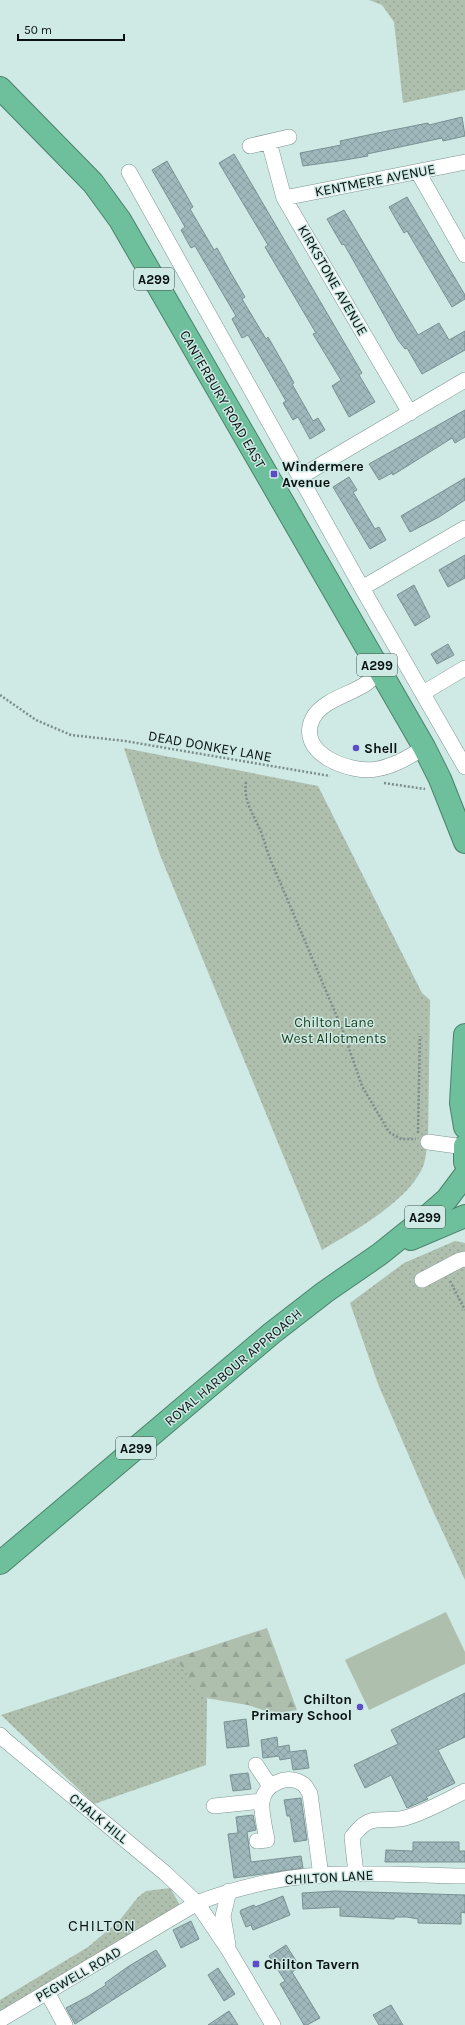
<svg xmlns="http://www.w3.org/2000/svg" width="465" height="2025" font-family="Karla,sans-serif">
  <defs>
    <pattern id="green-dots" width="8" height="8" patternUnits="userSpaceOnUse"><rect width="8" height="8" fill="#aebfae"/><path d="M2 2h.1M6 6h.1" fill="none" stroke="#94a395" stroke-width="1.8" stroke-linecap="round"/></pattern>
    <pattern id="forest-firs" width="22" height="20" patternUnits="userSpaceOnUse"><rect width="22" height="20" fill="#aebfae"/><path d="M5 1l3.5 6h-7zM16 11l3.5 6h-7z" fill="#94a395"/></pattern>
    <pattern id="building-cross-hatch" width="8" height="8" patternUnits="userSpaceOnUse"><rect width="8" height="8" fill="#9fb8bb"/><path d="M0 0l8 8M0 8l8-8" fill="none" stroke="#879da0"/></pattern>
  </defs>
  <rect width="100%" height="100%" fill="#cfe9e5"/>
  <path fill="url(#green-dots)" d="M369 0H465V90L403 103 394 22 382 5Z
    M124 748 318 786 422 993 430 1000 428 1142C426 1149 426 1157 424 1164 411 1200 354 1231 322 1250L160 855Z
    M455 1241 465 1243V1580L427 1498 378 1384 350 1303 404 1263Z
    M175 1658 207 1699 206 1765 94 1804 1 1715Z
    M170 1888 180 1905 0 2015V2000L88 1947 119 1921 138 1897 146 1891Z"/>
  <path fill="url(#forest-firs)" d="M267 1628 297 1710 274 1714 248 1705 205 1698 175 1658Z"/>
  <path fill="#aebfae" d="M446 1612 465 1652V1664L369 1710 345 1660Z"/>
  <path fill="url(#building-cross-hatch)" stroke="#789193" d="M462 117 465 136 443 141 442 138 367 154 368 156 345 160 303 166 300 153 341 145 340 141 373 134 428 123 429 125Z
    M234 154 362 373 359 375 375 402 349 417 332 386 341 380 313 334 316 333 265 247 268 245 219 163Z
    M167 161 193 207 190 209 214 250 217 248 232 275 245 297 242 299 266 339 268 337 284 365 294 383 292 384 313 421 318 418 325 430 310 439 298 417 293 420 283 403 286 401 248 335 242 338 232 319 236 316 195 246 191 248 181 230 185 227 152 170Z
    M407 197 465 295V299L452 307 407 231 404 233 389 207Z
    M344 210 418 335 439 323 449 340 465 331V350L422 374 407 348 405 349 398 340 344 244 342 245 327 219Z
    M465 410V437L455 443 452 438 393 475 392 473 379 480 369 464Z
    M349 477 357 490 353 492 375 529 379 527 386 540 370 549 333 487Z
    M465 478V500L439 517 410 532 401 516Z
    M465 555V578L448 587 439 570Z
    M414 585 430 617 415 626 397 595Z
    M448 644 454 655 437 664 431 654Z
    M465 1693V1737L438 1750 455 1783 426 1797 428 1799 407 1808 391 1775 365 1788 354 1765 398 1744 391 1730Z
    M246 1719 249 1746 227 1748 224 1722Z
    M277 1737 278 1747 289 1745 290 1752 306 1750 309 1768 293 1770 291 1758 280 1760 279 1756 263 1758 261 1740Z
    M248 1773 251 1789 233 1791 230 1775Z
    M301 1798 307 1840 294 1842 290 1816H287L284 1800Z
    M253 1815 256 1830 247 1832 251 1862 301 1856 303 1868 234 1878 228 1834 238 1833 236 1817Z
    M413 1842H459V1851H465V1862H385L386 1850 413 1851Z
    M335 1891 465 1895V1913L461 1912V1924L418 1923V1919L407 1917H395L394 1919 340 1916V1907L303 1909 302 1893Z
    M283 1896 290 1915 253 1930 251 1925 246 1927 240 1912 241 1910 254 1905 255 1907Z
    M191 1921 199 1939 181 1948 173 1930Z
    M286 1945 300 1967 292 1972 320 2018 307 2025H304L280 1984 285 1981 269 1956Z
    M156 1950 166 1966 75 2024 66 2008 87 1997 106 1985 105 1983 129 1966Z
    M218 1968 235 1994 224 2001 208 1975Z
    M391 2005 403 2025H379L373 2015Z
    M229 2011 238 2025H208Z"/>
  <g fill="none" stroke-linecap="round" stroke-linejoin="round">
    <g stroke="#7d9591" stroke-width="16">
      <path id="minor" d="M269 142 284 198 410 413
        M250 146 289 137
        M129 172 362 588 465 767
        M418 172 465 255
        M284 198 465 162
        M300 477 465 380
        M362 588 465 528
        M380 671C375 676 370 681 364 685 348 695 322 701 313 718 295 753 350 774 377 769 394 766 410 757 424 747
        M423 693 465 668
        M428 1142 465 1147
        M422 1280 460 1260 465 1259
        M0 1735 5 1740 165 1873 197 1903 228 1949 273 2025
        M256 1765 270 1786
        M214 1806 262 1801
        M257 1841 267 1840C265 1828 261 1814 262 1802 264 1784 288 1773 303 1784 306 1786 308 1791 310 1794L321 1876
        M356 1874 352 1837C357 1831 363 1823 371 1821 381 1818 394 1821 405 1818 426 1812 445 1801 465 1791
        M228 1945 223 1916 229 1891
        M47 1992 65 2025
        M0 2020 197 1903C222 1893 247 1886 273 1881 333 1869 404 1875 465 1876"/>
    </g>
    <g stroke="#4a826a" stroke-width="24">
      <path id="highway" d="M0 88 93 183 120 220 424 747 440 779 465 842
        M465 1035 461 1103 465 1127
        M465 1146V1162
        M411 1239 465 1216
        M0 1563 272 1333 325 1292 380 1254 431 1213 447 1199 465 1175"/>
    </g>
    <path stroke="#7b8e8b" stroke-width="2.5" stroke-dasharray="2 2" stroke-linecap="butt" d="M0 695 36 720 71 735 125 741 330 776
      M246 782C243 801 254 815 261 832 264 840 266 848 269 856L343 1031 362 1086 389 1132 401 1139H416
      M384 783 425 789
      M418 1133 420 1036
      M450 1281 465 1310"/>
    <use href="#minor" stroke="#fff" stroke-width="15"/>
    <use href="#highway" stroke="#6ebf9b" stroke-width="22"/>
  </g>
  <g fill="#5a4dc6" stroke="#cfe9e5" stroke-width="1.5">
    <rect x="270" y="470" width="8" height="8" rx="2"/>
    <circle cx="356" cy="748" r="4"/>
    <circle cx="360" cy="1707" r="4"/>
    <rect x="252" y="1960" width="8" height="8" rx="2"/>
  </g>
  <g text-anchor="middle" stroke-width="3" stroke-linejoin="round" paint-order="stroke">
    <g fill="#cfe9e5" stroke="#445250" stroke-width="1">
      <rect x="134" y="268" width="40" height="22" rx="3"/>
      <rect x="357" y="654" width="40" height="22" rx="3"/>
      <rect x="405" y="1206" width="40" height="22" rx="3"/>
      <rect x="116" y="1437" width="40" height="22" rx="3"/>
    </g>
    <g font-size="13" font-weight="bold" fill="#081110">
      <text x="154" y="284">A299</text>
      <text x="377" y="670">A299</text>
      <text x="425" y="1222">A299</text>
      <text x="136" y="1453">A299</text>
    </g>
    <g font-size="14" fill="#081110" stroke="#cfe9e5">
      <text transform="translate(375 180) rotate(-11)" y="5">KENTMERE AVENUE</text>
      <text transform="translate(333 280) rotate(60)" y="5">KIRKSTONE AVENUE</text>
      <text transform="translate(223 399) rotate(60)" y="5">CANTERBURY ROAD EAST</text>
      <text transform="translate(210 746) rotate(10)" y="5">DEAD DONKEY LANE</text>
      <text transform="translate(233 1367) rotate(-40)" y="5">ROYAL HARBOUR APPROACH</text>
      <text transform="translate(99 1818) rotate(39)" y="5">CHALK HILL</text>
      <text transform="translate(329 1877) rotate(-3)" y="5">CHILTON LANE</text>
      <text transform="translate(78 1974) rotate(-30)" y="5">PEGWELL ROAD</text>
    </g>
    <g font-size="14" font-weight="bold" fill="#081110" stroke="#cfe9e5" text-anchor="start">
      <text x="282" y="471">Windermere<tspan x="282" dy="16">Avenue</tspan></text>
      <text x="364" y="753">Shell</text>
      <text x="352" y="1704" text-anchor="end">Chilton<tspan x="352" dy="16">Primary School</tspan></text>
      <text x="264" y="1969">Chilton Tavern</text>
    </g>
    <g font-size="14" fill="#193f1b" stroke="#cfe9e5">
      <text x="334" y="1027">Chilton Lane<tspan x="334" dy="16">West Allotments</tspan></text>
    </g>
    <g font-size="16" letter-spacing="1" fill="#081110" stroke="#cfe9e5">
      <text x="102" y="1931">CHILTON</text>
    </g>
  </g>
  <path d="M18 34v6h106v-6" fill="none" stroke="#081110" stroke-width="2"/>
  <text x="24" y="34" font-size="12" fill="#081110" stroke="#cfe9e5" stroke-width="3" paint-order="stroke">50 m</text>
</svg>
